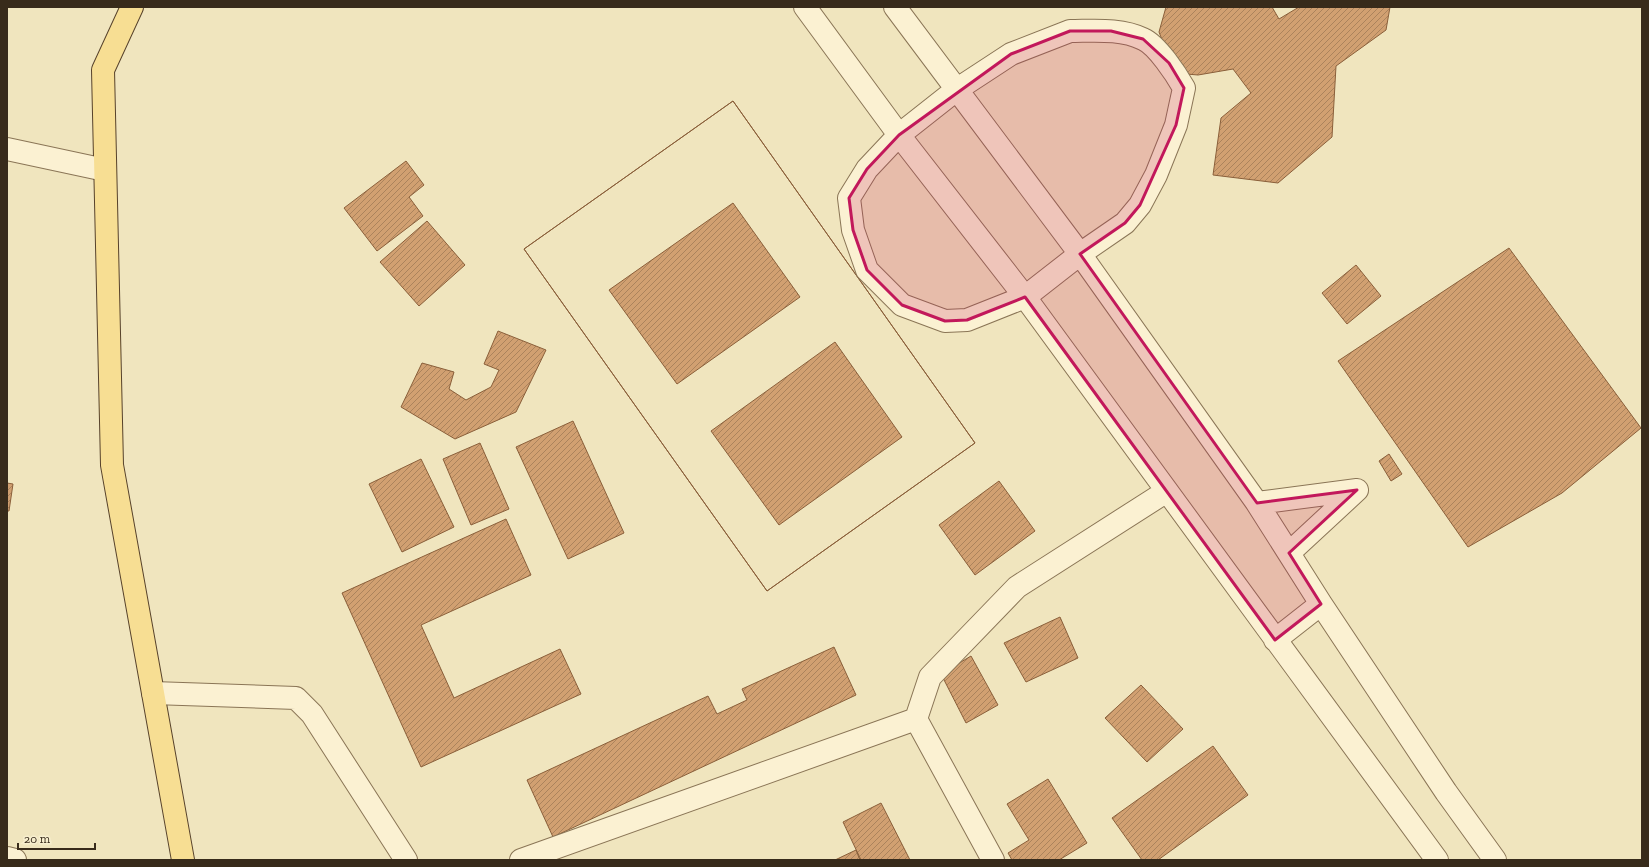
<svg xmlns="http://www.w3.org/2000/svg" width="1649" height="867" font-family="'Zilla Slab',serif">
  <defs>
    <pattern id="building-hatch" width="6" height="6" patternUnits="userSpaceOnUse"><rect width="6" height="6" fill="#d1a071"/><path d="M-1 1l2-2M0 6l6-6M5 7l2-2" fill="none" stroke="#ab835c"/></pattern>
  </defs>
  <rect width="100%" height="100%" fill="#f0e5be"/>
  <path fill="url(#building-hatch)" stroke="#8a5f3a" fill-rule="evenodd" d="M1166 7H1272L1279 19 1299 7H1390L1386 30 1336 66 1332 137 1278 183 1213 175 1221 118 1251 93 1233 69 1198 75 1175 73 1159 32Z
    M733 101 975 443 767 591 524 249ZM733 203 800 297 677 384 609 290ZM835 342 902 437 779 525 711 431Z
    M733 101 975 443 767 591 524 249Z
    M406 161 424 185 409 197 423 216 377 251 344 208Z
    M427 221 465 265 419 306 380 262Z
    M1509 248 1641 428 1562 493 1468 547 1338 361Z
    M1356 265 1381 296 1347 324 1322 293Z
    M498 331 546 350 516 412 455 439 401 407 422 363 454 372 449 389 466 400 491 387 499 370 484 364Z
    M573 421 624 533 568 559 516 447Z
    M480 443 509 509 471 525 443 459Z
    M1389 454 1402 474 1391 481 1379 461Z
    M421 459 454 527 402 552 369 484Z
    M999 481 1035 531 975 575 939 525Z
    M7 483 13 484 9 511H7Z
    M506 519 531 575 421 625 454 698 560 649 581 694 421 767 342 593Z
    M1060 617 1078 658 1026 682 1004 643Z
    M834 647 856 695 553 837 527 780 708 696 717 714 747 700 742 689Z
    M971 656 998 705 966 723 941 674Z
    M1141 685 1183 729 1147 762 1105 718Z
    M1213 746 1248 795 1158 860H1142L1112 818Z
    M1048 779 1087 843 1059 860H1012L1008 853 1029 840 1007 804Z
    M881 803 910 860H861L843 822Z
    M856 850 860 860H835Z"/>
  <g fill="none" stroke-linecap="round" stroke-linejoin="round">
    <g stroke="#8a7556" stroke-width="24">
      <path id="minor" d="M805 7 899 135 1025 297 1437 860
        M895 7 1080 254 1257 503 1321 604 1446 792 1495 860
        M1070 31C1093 31 1121 28 1143 39 1157 45 1176 74 1184 88L1176 125 1156 175 1140 205 1125 223 1080 254 1025 297 967 320 945 321 902 305 867 270 853 230 849 198 867 169 899 135 956 90 1011 54Z
        M7 149 105 170
        M1257 503 1357 490 1289 553
        M1275 640 1321 604
        M153 693 296 698 312 714 406 860
        M916 719 930 677 1017 587 1167 491
        M7 858 15 860
        M521 860 916 719 993 860"/>
    </g>
    <g stroke="#57422b" stroke-width="24">
      <path id="major" d="M132 7 103 70 112 465 183 860"/>
    </g>
    <use href="#minor" stroke="#fbf1d2" stroke-width="22"/>
    <use href="#major" stroke="#f7de93" stroke-width="22"/>
  </g>
  <path fill="#c2185b" fill-opacity="0.2" stroke="#c2185b" stroke-width="3" stroke-linejoin="round" d="M1070 31H1111L1143 39 1169 63 1184 88 1176 125 1140 205 1125 223 1080 254 1257 503 1357 490 1289 553 1321 604 1275 640 1025 297 967 320 945 321 902 305 867 270 853 230 849 198 867 169 899 135 1011 54Z"/>
  <rect width="1649" height="867" fill="none" stroke="#382b1b" stroke-width="16"/>
  <path d="M18 843v6h77v-6" fill="none" stroke="#382b1b" stroke-width="2"/>
  <text x="24" y="843" font-size="12" fill="#382b1b" stroke="#f7eece" stroke-width="3" paint-order="stroke">20 m</text>
</svg>
